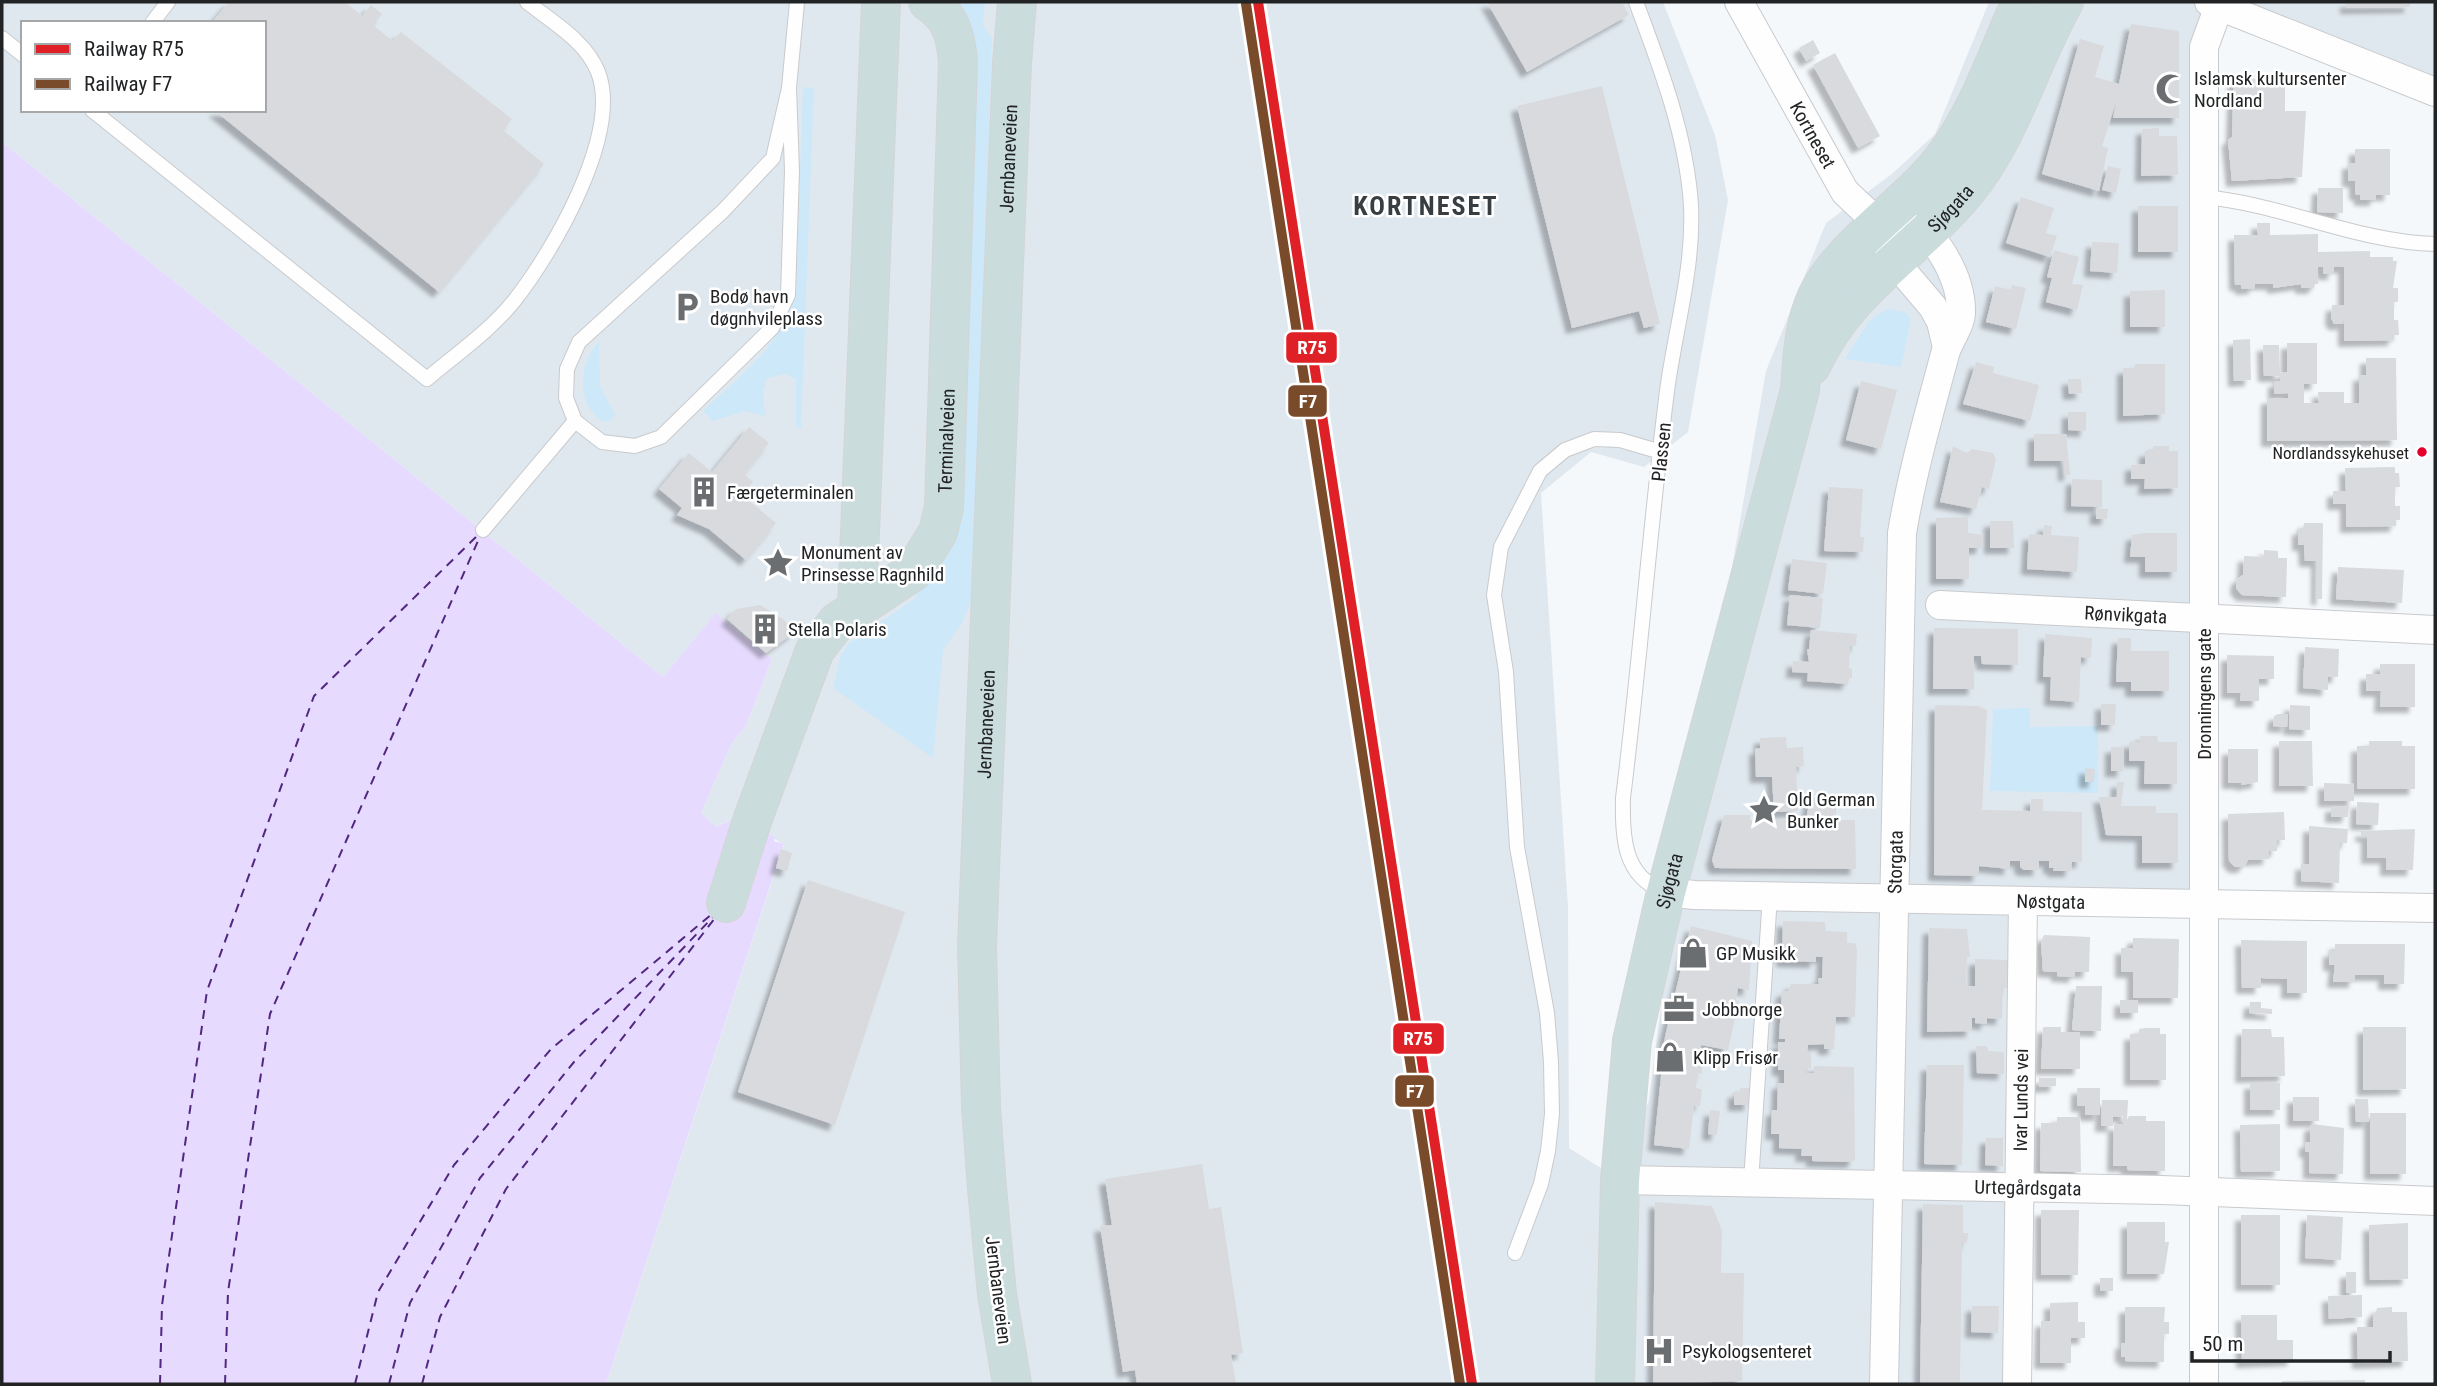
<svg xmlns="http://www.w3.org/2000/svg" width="2437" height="1386" font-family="'Roboto Condensed',sans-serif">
  <defs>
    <filter id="shadow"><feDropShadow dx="-6" dy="6" stdDeviation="2" flood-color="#0004"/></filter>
  </defs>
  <rect width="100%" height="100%" fill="#f5f8fb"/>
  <path fill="#e0e8ef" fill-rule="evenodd" d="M2 2H1663L1715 135 1728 200 1688 432 1644 467 1591 452 1541 493 1568 907 1569 1148 1620 1180 1649 1100 1675 896 1766 371 1826 223 1893 173 1935 134 1989 2H2435V92L2219 6 2204 47 2205 906 2021 897 2010 1384H606L784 845 767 834 730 820 716 827 701 813 731 745 746 726 772 659 716 614 663 677 2 142ZM23 23H264V110H23Z"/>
  <path fill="#cce8f9" d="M955 2H985L983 26 992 38 975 569 972 599 962 623 943 650 933 758 833 688 840 657 847 645 917 597 913 592 928 579Z
    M803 87 814 88 801 428 796 427V379L785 374 767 378 763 390 765 416 745 411 713 421 703 411C739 376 782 345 796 295Z
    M1887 309 1905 312 1911 319 1901 367 1845 359 1869 321Z
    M599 342 600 386 615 415 609 421H602C576 404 578 362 599 342Z
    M2029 708 2030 727 2098 726V793L1990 791 1993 709Z"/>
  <path fill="#e6dbfe" d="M2 142 663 677 716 613 772 659 746 726 731 745 701 813 716 827 735 818 775 837 774 841 784 844 606 1384H2Z"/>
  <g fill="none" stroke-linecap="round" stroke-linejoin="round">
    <path stroke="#512780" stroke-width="2" stroke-dasharray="9 7" stroke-linecap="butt" d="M160 1384 162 1305 207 991 314 696 478 535
      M225 1384 228 1292 270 1014 481 534
      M355 1384 378 1292 454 1165 551 1049 712 914
      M389 1384 410 1303 480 1178 574 1062 713 917
      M422 1384 440 1317 506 1189 715 918"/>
  </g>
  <path fill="#d8dadd" filter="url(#shadow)" d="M229 2H345L362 16 371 5 382 14 373 25 393 41 401 32 512 119 503 130 544 164 439 292 214 110H264V23H217L214 20Z
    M1487 2H1622L1629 15 1527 72Z
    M2346 2H2410V7L2346 8Z
    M2131 24 2179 31V118H2113L2116 102 2102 146 2108 148 2099 191 2042 174 2080 39 2104 46 2095 77 2119 84Z
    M1813 40 1820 53 1806 61 1799 48Z
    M1835 53 1880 136 1858 148 1813 65Z
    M2234 78 2285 80V111H2306L2302 177 2232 181 2228 140 2232 137Z
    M1602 86 1660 324 1644 328 1639 311 1572 328 1517 106Z
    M2159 128V136H2177L2178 175 2141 176 2142 129Z
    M2355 149H2390V195H2376V200H2360V195L2355 194V181H2348V163H2355Z
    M2108 166 2121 169 2116 193 2102 190Z
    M2318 188H2343V213L2317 212Z
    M2021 197 2054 208 2046 233 2057 236 2050 257 2006 243Z
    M2138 206H2178V252H2138Z
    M2257 223H2270V235L2318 234V252L2370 251V257H2393V261H2397L2393 288H2398V302H2394V320H2398L2399 335H2394V340L2344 341V318L2343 324H2334L2331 318 2332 305H2344V267H2334V274H2323V267H2318V284H2315L2314 288H2301V284L2273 288V284H2255V288L2241 289V285H2235L2234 235H2258Z
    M2092 242 2119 243 2117 273 2090 271Z
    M2054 250 2079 257 2072 284 2083 285 2077 310 2046 302 2052 278 2047 277Z
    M2012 285 2026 288 2016 329 1986 322 1995 286 2011 290Z
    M2165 290V327H2130V291Z
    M2250 339 2251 380 2234 381 2233 340Z
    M2287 343H2317V384H2304V403H2319L2318 392H2344V403H2359V375H2366V358H2396L2397 440 2267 441V398H2288V393L2274 394V381H2280V376H2264L2263 345H2279L2280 373 2287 372Z
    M1976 362 1994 367 1993 373 2039 385 2030 421 1963 404Z
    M2135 364H2165V414L2123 416V368H2135Z
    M2068 379H2081L2082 393 2069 394Z
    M1861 381 1897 390 1881 449 1846 440Z
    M2068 412H2086V431L2068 430Z
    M749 427 769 443 744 474 753 482 742 495 776 523 746 560 709 529 677 515 682 508 659 489 689 453 712 472Z
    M2034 434H2066L2070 475H2064V461H2034Z
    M1953 446 1967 453 1972 449 1993 453 1996 459 1989 489 1982 487 1976 509 1940 502Z
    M2153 446H2169V451H2178V488L2144 489 2145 479H2131V465L2145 464V451H2153Z
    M2395 467V473H2399L2400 487H2395V506H2400V520H2396V526L2346 527V504H2333V491H2346L2345 468Z
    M2072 479 2102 480V507L2071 506Z
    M1829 487 1863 489 1860 537H1864L1863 552 1824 551Z
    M2096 508 2108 509 2107 519H2096Z
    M1968 517V533L1983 535 1982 548H1969V579H1936V518Z
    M1990 521H2013L2014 548H1990Z
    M2304 523H2323L2322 599H2317V561H2305L2304 545H2298V529H2303Z
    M2044 525 2052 526 2051 535 2079 537 2077 572 2027 569 2029 534 2043 535Z
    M2145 533H2177V572H2145V557H2130L2132 535Z
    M2264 550 2278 551V558H2287L2286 597 2242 595 2236 588 2237 579 2243 575 2244 556 2264 557Z
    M1792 559 1827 563 1823 594 1788 590Z
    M2338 567 2404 570 2402 603 2336 599Z
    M1790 595 1823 598 1820 628 1787 625Z
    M760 605 783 619 795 632 766 653 727 619 736 609Z
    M1934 628 2018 629V665L1982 664 1981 656H1974V689H1933Z
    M1811 630 1857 634 1856 646 1850 645 1849 668 1852 669V678H1849L1848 684 1807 681 1808 673 1792 672 1793 661 1809 662 1807 649H1809Z
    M2045 634 2092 638 2091 658 2081 657 2079 702 2050 700 2051 677H2043Z
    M2118 638H2131V651H2169V691H2131V682H2116Z
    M2305 647 2339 649 2338 677H2328V690L2303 688Z
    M2227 655 2274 656V679H2259V701H2240L2241 693H2227Z
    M2380 664H2415V707H2380L2381 691H2366V674H2380Z
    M2101 704H2116L2115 725H2101Z
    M1935 705 1978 706 1987 710 1982 810 2030 811 2031 799H2043V811L2082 812V862H2072L2071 871H2053L2054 868H2049V861H2039V870H2024L2020 867V861H2010V869L1979 866V876L1934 875Z
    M2290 705 2310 706V730L2289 729Z
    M2278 714H2288L2287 727 2273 726 2274 716Z
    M2140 736H2157L2158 742H2177V784H2144L2145 761H2129V742H2140Z
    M1786 737 1787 748 1803 747 1804 766 1796 767 1798 811 1774 812 1772 777H1756L1755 749 1760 748V738Z
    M2279 741H2312L2313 786H2279Z
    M2369 741H2402V746H2415V789H2357V746H2369Z
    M2111 747H2124L2123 771H2111Z
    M2228 749H2258V782L2241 785 2242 783H2228Z
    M2085 768 2095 769 2094 782H2085Z
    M2117 782H2124L2121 806H2156V813H2178V863H2142V836L2106 835 2099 797H2117Z
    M2324 783 2354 784V801H2324Z
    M1810 798H1827V807H1836V815H1828V820H1855L1856 869 1715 868 1712 860 1724 815H1750V820H1806Z
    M2357 802 2379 803 2378 825 2356 824Z
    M2331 806H2349L2348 817H2331Z
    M2284 812 2285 840H2277V851H2269V859L2248 860 2244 867H2235L2229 861 2228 814Z
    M2309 826 2348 829 2347 843H2340L2339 883 2301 881V864H2309Z
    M2415 829 2413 870H2386V858H2367V836H2361V831Z
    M781 849 792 853 787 871 776 868Z
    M808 880 905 912 835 1125 738 1092Z
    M1783 921 1825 922 1826 931 1847 932V943H1855L1857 949 1855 1017H1836L1834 1049H1824V1044L1808 1045 1807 1052H1811V1068H1806V1073H1814V1066L1854 1067 1855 1160 1851 1162 1812 1161V1156H1801L1802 1149 1779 1148V1134H1771L1772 1110H1777L1778 1083H1784V1070H1778V1042H1785V1039H1779L1782 991H1788L1791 984H1819L1818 978H1822L1823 957H1816V962L1782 961Z
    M1691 926 1752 941 1749 990 1738 988 1736 1000 1739 1001 1728 1050 1701 1045 1702 1074 1698 1073 1696 1088 1702 1089 1700 1106 1694 1105 1689 1149 1654 1145 1665 1037Z
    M1929 928 1967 929 1970 957H1967L1966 986H1975V959L2008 960 2007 988H2003L2002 1019 1987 1018V1024L1975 1023V1018H1972V1031L1927 1032Z
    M2044 935 2090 937 2089 972H2075V977L2057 976V972L2043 971 2041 941Z
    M2133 938 2179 939 2178 998H2133V972H2121V948H2133Z
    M2241 940 2307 941V993H2287V979L2261 978V988H2242Z
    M2335 944H2405L2404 984H2384V975H2355V982H2333L2335 965H2329V951H2335Z
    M2076 986H2102L2101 1031 2072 1030Z
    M2120 1000H2138V1013H2120Z
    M2250 1002H2261V1008L2272 1009V1014L2249 1013Z
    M2043 1027H2061V1032H2080V1069H2041Z
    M2363 1027H2406V1089L2363 1090Z
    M2145 1028H2160V1034H2166V1080H2130V1034H2139V1029Z
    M2242 1029H2271L2272 1037H2284L2285 1076 2241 1077Z
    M1976 1046H1987L1988 1051 2004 1052V1074L1977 1073Z
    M1927 1065H1964L1962 1165 1924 1164Z
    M2039 1078H2056V1086L2039 1087Z
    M2250 1083H2280V1110H2250Z
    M1740 1088H1750V1105H1734V1092H1740Z
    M2077 1088H2100V1115H2085V1106H2077Z
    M2293 1097H2319V1121H2293Z
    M2355 1099H2368L2369 1122H2356Z
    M2102 1100H2128L2127 1120 2129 1116H2146V1121H2165V1171L2127 1170V1166H2113L2114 1124 2123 1125V1116L2113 1117V1126H2101Z
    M1710 1110 1720 1111 1717 1135 1708 1134Z
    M2370 1113H2406V1174H2370Z
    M2057 1117H2080L2081 1172 2040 1171 2041 1123H2057Z
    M2280 1124V1171L2241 1172 2240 1125Z
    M2313 1124 2344 1128 2343 1174 2309 1173V1152H2305V1142H2310V1127Z
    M1986 1138H2003V1166L1985 1165Z
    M1202 1164 1209 1209 1221 1207 1243 1353 1231 1355 1236 1384H1137L1135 1370 1123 1372 1100 1226 1112 1225 1105 1179Z
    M1655 1202 1712 1206 1722 1230 1721 1273H1744L1742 1381 1653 1384Z
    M1923 1204 1963 1205V1233H1968L1967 1243H1962L1960 1384H1920Z
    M2041 1210H2079L2078 1275H2041Z
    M2241 1215H2280V1285H2241Z
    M2307 1215 2343 1217 2341 1260 2305 1258Z
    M2127 1222H2165V1242H2169L2164 1274H2127Z
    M2408 1223V1279L2370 1280 2369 1225Z
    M2346 1272H2356V1293H2346Z
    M2100 1278H2113V1291H2100Z
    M2362 1295V1317L2329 1319 2328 1296Z
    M2078 1302V1322H2085V1338H2071V1363H2040L2041 1321H2050V1303Z
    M1972 1306H1999L1998 1333 1971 1332Z
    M2125 1307H2165L2164 1322H2169V1334H2164V1362L2125 1361V1357H2121V1343H2125Z
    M2392 1307V1312H2407L2408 1361 2358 1363 2357 1327H2373V1313L2376 1312 2377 1308Z
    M2241 1315H2277V1340H2293V1360L2242 1362Z
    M2365 1380V1384H2282V1381Z"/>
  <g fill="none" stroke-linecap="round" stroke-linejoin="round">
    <g stroke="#c8cacd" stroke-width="16">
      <path id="lane" d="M1636 2C1660 66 1687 137 1691 206 1694 268 1675 330 1667 391 1650 526 1640 662 1623 798 1622 835 1623 877 1664 891
        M152 23 168 2
        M2 38 23 55
        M789 88 773 158 723 211 579 342 567 369 566 398 575 421 602 442 635 446 661 437 772 328 788 295 792 171 789 88 797 2
        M92 110 427 379C455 355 491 330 514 301 552 253 622 134 598 72 586 41 552 22 527 2
        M2204 197C2282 204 2356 242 2435 244
        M483 530 575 421
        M1751 1182 1770 896
        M1515 1253 1541 1184 1548 1151 1552 1114 1551 1062 1547 1013 1517 847 1506 672 1494 595 1501 547 1540 471 1565 450 1594 439 1620 440 1661 452"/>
    </g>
    <g stroke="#c8cacd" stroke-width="30">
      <g id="street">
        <path id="s1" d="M1739 2 1845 192 1878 223 1894 261 1933 307 1941 322 1947 347"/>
        <path d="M2209 2 2435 92"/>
        <path id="s2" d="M1940 605 2435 630"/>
        <path id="s3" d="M1666 892 1694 895 2435 908"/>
        <path id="s4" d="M1620 1180 2162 1190 2435 1201"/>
        <path id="s5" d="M1884 1384 1902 533C1912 473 1929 414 1945 354 1948 341 1960 328 1961 314 1962 283 1945 254 1926 231L1908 228"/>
        <path id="s6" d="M2017 1384 2023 901"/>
        <path d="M2204 1384V47L2219 6"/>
      </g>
    </g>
    <g stroke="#d3d5d6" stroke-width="40">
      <g id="highway">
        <path id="s7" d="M1811 366C1849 285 1912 256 1966 191 2012 135 2029 64 2064 2"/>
        <path d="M857 608 881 2"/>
        <path id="s8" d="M726 903 752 821 815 650 837 622 914 571 938 532 944 507 958 62C956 37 951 16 928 2"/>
        <path id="s9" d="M1012 1384 997 1294 987 1188 981 1107 977 946 1012 63 1017 2"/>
        <path id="s10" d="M1615 1384 1620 1180 1632 1041 1666 892 1800 390C1802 362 1803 333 1813 306 1833 249 1910 205 1946 155 1979 110 1998 52 2021 2"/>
      </g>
    </g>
    <use href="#lane" stroke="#fefefe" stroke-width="14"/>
    <use href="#street" stroke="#fefefe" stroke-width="28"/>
    <use href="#highway" stroke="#cbdcdd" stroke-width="38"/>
    <g stroke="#fff" stroke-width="16">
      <path id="rail-1" d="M1258 2 1472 1384"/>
    </g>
    <g stroke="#fff" stroke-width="16">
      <path id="rail-2" d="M1246 4 1460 1384"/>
    </g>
    <use href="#rail-1" stroke="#df2027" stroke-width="10"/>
    <use href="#rail-2" stroke="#7a4b2a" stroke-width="10"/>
  </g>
  <defs>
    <g id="mosque-bare" transform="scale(2.415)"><path d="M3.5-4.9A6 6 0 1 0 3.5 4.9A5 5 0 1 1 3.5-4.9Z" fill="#6b6e70" stroke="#fff" stroke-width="2.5" paint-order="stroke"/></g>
    <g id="parking-bare" transform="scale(2.415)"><path d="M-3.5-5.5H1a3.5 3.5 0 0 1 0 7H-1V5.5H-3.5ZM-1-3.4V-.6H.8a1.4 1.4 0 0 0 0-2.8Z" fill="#6b6e70" stroke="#fff" stroke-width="2.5" paint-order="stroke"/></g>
    <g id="building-bare" transform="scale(2.415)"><path d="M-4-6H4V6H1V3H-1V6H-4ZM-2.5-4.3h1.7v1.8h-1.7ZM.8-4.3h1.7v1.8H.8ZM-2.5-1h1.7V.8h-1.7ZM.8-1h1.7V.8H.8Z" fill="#6b6e70" stroke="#fff" stroke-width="2.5" paint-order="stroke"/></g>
    <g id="sight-bare" transform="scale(2.415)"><path d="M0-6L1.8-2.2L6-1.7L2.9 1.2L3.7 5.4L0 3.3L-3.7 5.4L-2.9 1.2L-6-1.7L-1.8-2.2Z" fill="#6b6e70" stroke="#fff" stroke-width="2.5" paint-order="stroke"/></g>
    <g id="shop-bare" transform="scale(2.415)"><path d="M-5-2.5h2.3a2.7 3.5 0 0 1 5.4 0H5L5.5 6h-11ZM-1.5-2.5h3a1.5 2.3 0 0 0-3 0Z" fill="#6b6e70" stroke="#fff" stroke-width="2.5" paint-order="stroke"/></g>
    <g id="office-bare" transform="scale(2.415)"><path d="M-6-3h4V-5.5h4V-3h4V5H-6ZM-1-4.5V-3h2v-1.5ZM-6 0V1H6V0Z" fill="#6b6e70" stroke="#fff" stroke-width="2.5" paint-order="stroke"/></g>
    <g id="hospital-bare" transform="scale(2.415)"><path d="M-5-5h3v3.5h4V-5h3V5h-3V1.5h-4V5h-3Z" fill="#6b6e70" stroke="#fff" stroke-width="2.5" paint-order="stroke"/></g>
  </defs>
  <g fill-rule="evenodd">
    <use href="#mosque-bare" x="2171" y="89"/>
    <use href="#parking-bare" x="687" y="307"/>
    <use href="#building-bare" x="704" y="492"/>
    <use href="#sight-bare" x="778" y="563"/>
    <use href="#building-bare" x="765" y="629"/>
    <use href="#sight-bare" x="1764" y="810"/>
    <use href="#shop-bare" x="1693" y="953"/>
    <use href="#office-bare" x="1679" y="1009"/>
    <use href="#shop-bare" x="1670" y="1057"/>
    <use href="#hospital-bare" x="1659" y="1351"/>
  </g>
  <circle fill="#e4002b" stroke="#fff" stroke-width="2.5" cx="2422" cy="452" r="6"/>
  <g text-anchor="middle" stroke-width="5" stroke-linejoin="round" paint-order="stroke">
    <g font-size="17" fill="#212325" stroke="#fff" text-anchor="end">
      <text x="2409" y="459">Nordlandssykehuset</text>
    </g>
    <g font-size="19" fill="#212325" stroke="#fff" text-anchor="start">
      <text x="2194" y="85">Islamsk kultursenter<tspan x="2194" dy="22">Nordland</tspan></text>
      <text x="710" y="303">Bodø havn<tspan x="710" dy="22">døgnhvileplass</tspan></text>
      <text x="727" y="499">Færgeterminalen</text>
      <text x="801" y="559">Monument av<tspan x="801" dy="22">Prinsesse Ragnhild</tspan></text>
      <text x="788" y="636">Stella Polaris</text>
      <text x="1787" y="806">Old German<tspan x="1787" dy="22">Bunker</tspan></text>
      <text x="1716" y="960">GP Musikk</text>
      <text x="1702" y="1016">Jobbnorge</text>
      <text x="1693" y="1064">Klipp Frisør</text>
      <text x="1682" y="1358">Psykologsenteret</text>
    </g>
    <g font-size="19" fill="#212325" stroke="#fff">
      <text dy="7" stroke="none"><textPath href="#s1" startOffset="152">Kortneset</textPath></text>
      <text dy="7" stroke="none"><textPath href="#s9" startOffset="1228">Jernbaneveien</textPath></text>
      <text dy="7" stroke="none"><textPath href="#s7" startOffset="212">Sjøgata</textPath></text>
      <text dy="7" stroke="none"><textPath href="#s8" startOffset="534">Terminalveien</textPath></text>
      <text transform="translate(1661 452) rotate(-84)" y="7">Plassen</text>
      <text dy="7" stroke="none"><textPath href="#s2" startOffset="186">Rønvikgata</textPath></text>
      <text transform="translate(2204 694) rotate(-90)" y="7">Dronningens gate</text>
      <text dy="7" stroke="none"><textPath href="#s9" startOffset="662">Jernbaneveien</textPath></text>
      <text dy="7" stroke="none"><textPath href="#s5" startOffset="522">Storgata</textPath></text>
      <text dy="7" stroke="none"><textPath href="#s10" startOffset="508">Sjøgata</textPath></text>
      <text dy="7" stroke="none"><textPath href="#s3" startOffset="385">Nøstgata</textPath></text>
      <text dy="7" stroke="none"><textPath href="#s6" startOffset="284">Ivar Lunds vei</textPath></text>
      <text dy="7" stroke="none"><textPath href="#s4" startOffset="408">Urtegårdsgata</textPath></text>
      <text transform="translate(999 1290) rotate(83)" y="7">Jernbaneveien</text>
    </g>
    <g font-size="26" font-weight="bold" letter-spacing="2" fill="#373d40" stroke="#fff">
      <text x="1426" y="215">KORTNESET</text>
    </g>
  </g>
  <g stroke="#fff" stroke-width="2.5">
    <rect x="1285" y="331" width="53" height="33" rx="7" fill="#df2027"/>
    <rect x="1287" y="384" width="41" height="34" rx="7" fill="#7a4b2a"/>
    <rect x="1392" y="1022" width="53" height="33" rx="7" fill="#df2027"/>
    <rect x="1394" y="1074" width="41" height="34" rx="7" fill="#7a4b2a"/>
  </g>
  <g font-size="19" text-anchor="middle" font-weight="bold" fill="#fff">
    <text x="1312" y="354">R75</text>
    <text x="1308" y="408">F7</text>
    <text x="1418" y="1045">R75</text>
    <text x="1415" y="1098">F7</text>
  </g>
  <rect width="2437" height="1386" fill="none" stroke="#212325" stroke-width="7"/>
  <rect x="21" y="21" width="245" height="91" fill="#ffffff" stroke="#a6a7a8" stroke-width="2"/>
  <rect x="35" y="44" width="35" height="10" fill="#df2027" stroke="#a6a7a8" stroke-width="2"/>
  <text x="84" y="56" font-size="21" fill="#212325">Railway R75</text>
  <rect x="35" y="79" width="35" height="10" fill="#7a4b2a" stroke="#a6a7a8" stroke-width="2"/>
  <text x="84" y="91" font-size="21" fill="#212325">Railway F7</text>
  <path d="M2192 1351v10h198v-10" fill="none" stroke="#212325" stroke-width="3.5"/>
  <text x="2202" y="1351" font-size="21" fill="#212325" stroke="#ffffff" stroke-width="5" paint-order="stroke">50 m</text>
</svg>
